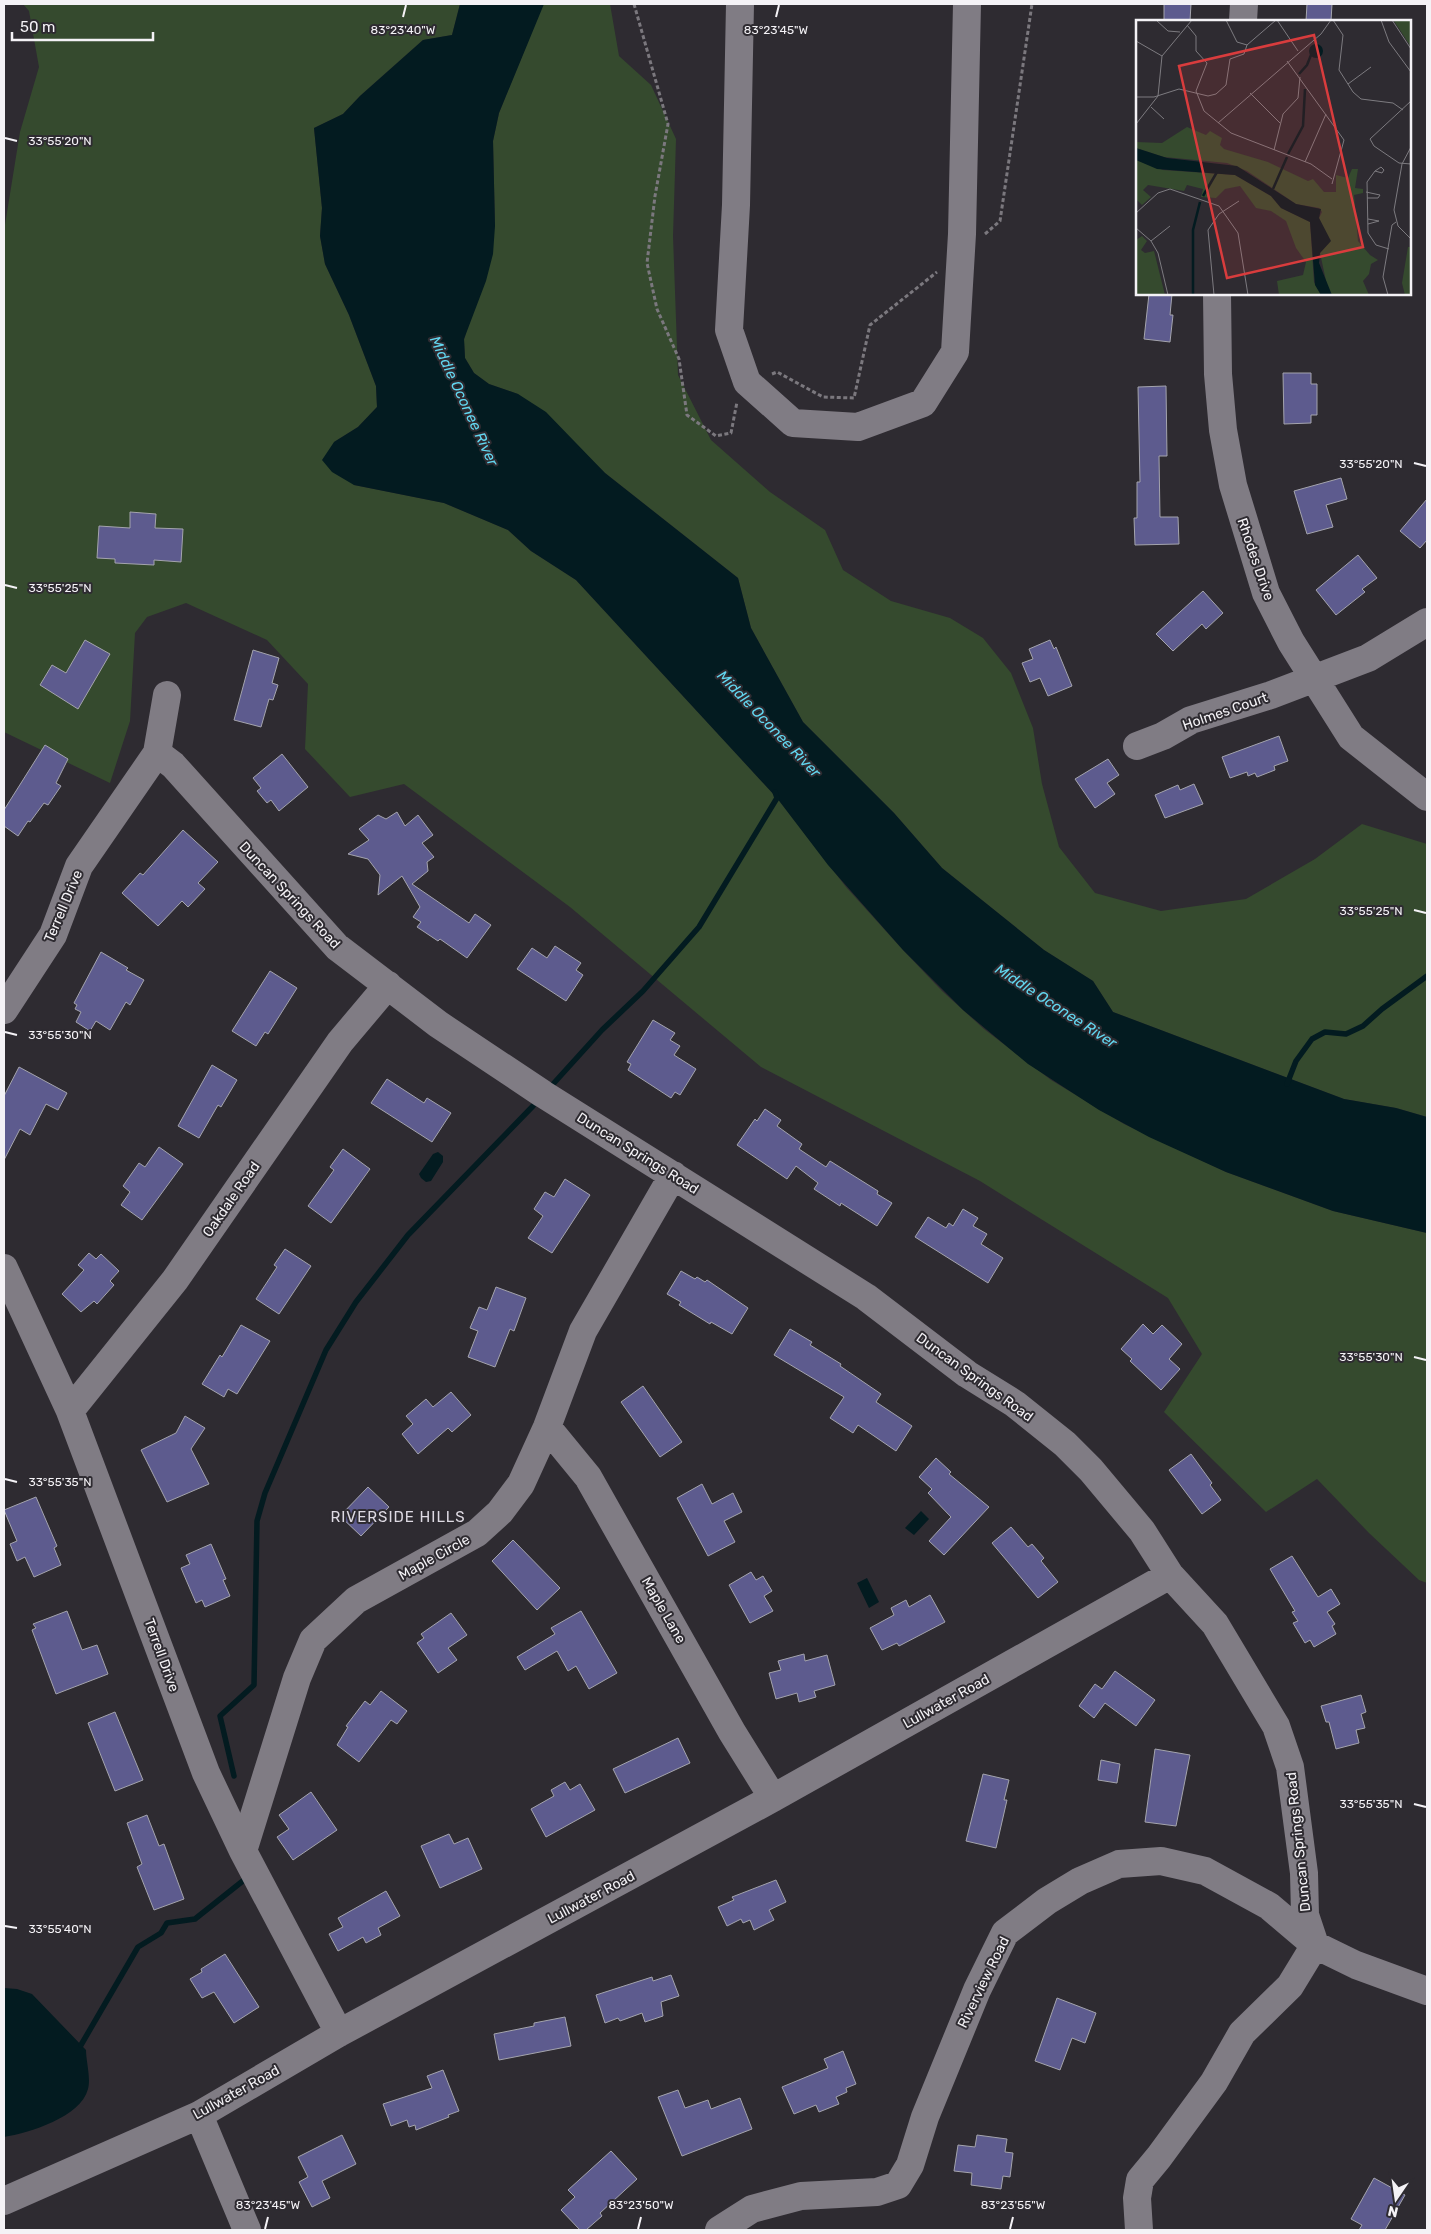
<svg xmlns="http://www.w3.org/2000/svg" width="1431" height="2234" font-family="Rubik,sans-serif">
  <rect width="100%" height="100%" fill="#2e2b31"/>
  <path fill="#354a2e" d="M23 4H460L452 35 423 40 360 96 343 114 314 128 322 208 320 236 325 264 349 315 376 386 377 407 358 427 334 442 354 485 444 503 508 530 531 551 576 580 777 798 846 887 903 950 942 991 984 1029 1051 1080 1124 1124 1226 1172 1333 1211 1427 1233V1583L1419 1580 1369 1533 1317 1479 1266 1512 1164 1412 1202 1354 1168 1298 980 1181 761 1067 570 907 404 784 350 797 305 749 308 684 267 640 186 603 147 617 135 633 130 721 110 783 4 732V231L20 132 39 67 29 11Z
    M543 4H610L619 56 651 85 676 139 673 236 678 375 711 440 770 492 825 530 843 570 891 601 950 618 983 638 1011 673 1033 728 1042 784 1059 847 1095 893 1161 911 1246 899 1315 859 1362 824 1427 844V1117L1396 1108 1344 1099 1113 1012 1093 981 1044 950 942 868 894 813 803 722 751 628 738 578 605 473 565 434 518 394 489 384 474 373 465 358 464 340 495 226 493 141 499 113Z"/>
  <path fill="#031b20" d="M460 4H544L499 113 493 141 495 226 493 254 486 281 464 339 465 358 474 373 489 384 518 394 546 412 605 473 738 578 751 628 803 722 894 813 942 868 1044 950 1093 981 1113 1012 1344 1099 1396 1108 1427 1117V1233L1333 1211 1226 1172 1149 1137 1099 1110 1028 1064 963 1010 903 950 828 865 777 798 576 580 531 551 508 530 444 503 354 485 332 472 322 460 334 442 358 427 377 407 376 386 349 315 325 264 320 236 322 208 314 128 343 114 360 96 423 40 452 35Z
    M438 1152 443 1156V1162L431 1181 426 1182 421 1178 419 1174 433 1154Z
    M921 1511 929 1519 914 1535 905 1528Z
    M867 1578 879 1602 869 1608 857 1583Z
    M4 1988 17 1989 32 1994 86 2050C86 2061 91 2078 88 2089 81 2117 29 2133 4 2137Z"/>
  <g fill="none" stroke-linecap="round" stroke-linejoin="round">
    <path stroke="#031b20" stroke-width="5.5" d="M554 1083 602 1030 643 991 699 927 777 798 775 792
      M1287 1084 1296 1061 1312 1039 1325 1032 1346 1034 1363 1026 1382 1009 1427 976
      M234 1776 220 1716 254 1685 257 1521 265 1493 326 1350 356 1302 408 1235 533 1106
      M81 2045 138 1947 161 1933 167 1923 195 1919 244 1880"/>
  </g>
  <path fill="#5d5b8e" stroke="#a4a4ad" d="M1164 4H1191L1190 21H1164Z
    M1307 4H1332L1331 21H1306Z
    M1149 294H1172L1170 315H1173L1170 342 1144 339Z
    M1283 373H1311V384H1317V415H1311V423L1284 424Z
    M1166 386 1167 456H1159L1160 517H1178L1179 544 1135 545 1134 518H1137V482H1140L1138 387Z
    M1341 478 1347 499 1326 505 1333 527 1307 534 1294 491Z
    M1427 499V540L1420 548 1400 531Z
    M130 512 156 514 155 528 183 529 181 562 154 560V565L115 563V559L97 558 99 526 130 528Z
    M1358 555 1377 578 1362 589 1365 592 1336 615 1316 590Z
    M1203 591 1223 613 1206 629 1202 624 1173 651 1156 634Z
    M85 640 110 654 78 709 40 685 52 665 66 673Z
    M1050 640 1054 649 1056 647 1072 686 1048 696 1040 678 1030 682 1022 663 1033 659 1029 649Z
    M253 650 279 658 272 683 278 685 273 700 269 699 261 727 234 720Z
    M1279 736 1288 761 1274 766 1275 770 1257 777 1255 773 1248 776 1247 772 1230 778 1222 757Z
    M45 745 68 759 56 783 61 786 48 805 44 803 30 822 28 821 18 836 4 826V810Z
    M282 754 308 787 279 811 271 800 267 803 257 791 261 788 253 778Z
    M1108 759 1119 775 1107 783 1115 794 1095 808 1075 779Z
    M1194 784 1203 804 1165 818 1155 795 1178 785 1180 790Z
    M397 812 405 826 418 815 433 835 422 843 434 857 427 862 428 871 412 884 469 923 475 914 491 925 467 958 440 939 438 941 417 927 421 922 413 917 420 907 402 876 378 895 380 875 368 859 348 854 369 840 359 829 378 815 386 819Z
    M183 830 218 862 198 883 205 889 188 907 182 901 158 926 122 893 140 873 143 875Z
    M555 946 581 963 576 970 583 975 566 1001 517 969 532 948 547 958Z
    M101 952 128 968 126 970 144 980 130 1005 126 1002 110 1030 96 1021 90 1031 76 1022 81 1012 75 1009 77 1005 74 1003Z
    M270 971 297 988 268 1034 265 1032 256 1046 232 1031Z
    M653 1020 675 1033 670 1040 680 1046 674 1055 696 1069 680 1095 675 1092 671 1098 628 1070 631 1064 627 1062Z
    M212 1065 237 1080 221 1107 218 1105 199 1138 178 1126Z
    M19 1067 67 1093 58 1110 46 1104 30 1135 20 1129 4 1160V1096Z
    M387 1079 424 1103 427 1098 451 1113 432 1142 371 1103Z
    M765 1109 781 1120 777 1126 802 1144 799 1149 826 1167 830 1161 878 1191 877 1194 892 1203 877 1226 841 1203 840 1206 814 1189 818 1183 796 1166 787 1179 737 1145 755 1119 757 1121Z
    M159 1147 183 1164 142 1220 121 1205 130 1192 123 1186 139 1163 145 1167Z
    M343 1149 370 1169 331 1223 308 1206 334 1170 330 1167Z
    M565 1179 590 1195 552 1253 528 1238 543 1216 534 1209 545 1192 554 1197Z
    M963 1209 978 1218 973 1226 987 1234 981 1244 1003 1258 988 1283 915 1237 928 1217 946 1228 949 1223 953 1226Z
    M285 1249 311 1266 279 1314 256 1299 277 1267 274 1265Z
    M89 1253 96 1259 101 1254 119 1271 110 1281 114 1285 97 1304 94 1301 81 1312 62 1294 84 1270 78 1265Z
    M681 1271 695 1279 697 1277 705 1282 707 1280 748 1308 732 1334 711 1322 710 1324 679 1305 681 1302 667 1294Z
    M496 1287 526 1298 514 1331 510 1329 495 1367 468 1357 478 1331 470 1328 479 1307 487 1310Z
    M1143 1324 1153 1334 1162 1325 1182 1344 1169 1359 1180 1369 1161 1390 1130 1361 1132 1359 1121 1349Z
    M241 1325 270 1341 237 1394 228 1389 224 1397 202 1384 220 1355 222 1357Z
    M790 1329 812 1342 810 1345 841 1364 840 1366 881 1394 876 1402 912 1426 896 1451 858 1425 853 1433 830 1418 844 1397 774 1355Z
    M643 1386 682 1442 660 1457 621 1402Z
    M451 1392 471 1415 452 1432 448 1428 418 1454 402 1434 413 1424 406 1416 426 1399 433 1407Z
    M185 1416 205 1428 191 1449 209 1484 167 1502 141 1450 176 1433Z
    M1191 1454 1212 1483 1210 1485 1221 1500 1202 1514 1169 1470Z
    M936 1458 951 1472 949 1474 989 1507 944 1555 929 1541 951 1517 928 1493 932 1489 919 1477Z
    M702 1484 712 1504 733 1493 742 1512 724 1521 735 1542 708 1556 677 1498Z
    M368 1487 389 1507 361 1536 340 1516Z
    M36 1497 57 1546 54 1548 61 1565 34 1577 25 1557 17 1561 10 1544 17 1541 4 1510Z
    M1011 1527 1028 1547 1032 1544 1044 1558 1041 1561 1058 1582 1038 1598 992 1543Z
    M513 1540 560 1588 537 1610 492 1561Z
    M211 1544 226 1579 223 1580 230 1596 205 1607 202 1600 196 1603 181 1568 190 1564 186 1555Z
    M1292 1556 1318 1597 1331 1589 1340 1604 1327 1612 1335 1624 1332 1626 1336 1634 1314 1647 1310 1640 1305 1643 1293 1623 1298 1621 1292 1612 1295 1611 1270 1569Z
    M751 1572 756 1580 763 1576 772 1591 764 1596 773 1611 750 1623 729 1585Z
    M930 1595 945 1622 899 1646 897 1643 882 1650 870 1628 894 1615 891 1608 906 1600 909 1607Z
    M67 1611 82 1650 97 1645 108 1674 56 1694 32 1630 36 1628 33 1624Z
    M581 1611 617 1673 589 1689 576 1666 568 1671 557 1651 525 1670 517 1657 555 1634 551 1628Z
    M451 1613 467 1635 448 1648 457 1660 438 1673 417 1643 424 1638 421 1634Z
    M804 1654 805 1661 827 1655 835 1685 814 1691 816 1697 799 1702 797 1693 776 1699 769 1673 781 1670 778 1661Z
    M1115 1671 1155 1700 1136 1726 1105 1703 1094 1718 1079 1706 1095 1684 1102 1689Z
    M381 1691 407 1711 397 1724 391 1720 359 1762 337 1745 348 1727 346 1726 365 1701 370 1705Z
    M1361 1695 1366 1712 1361 1714 1365 1728 1356 1730 1359 1743 1336 1749 1329 1722H1326L1321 1706Z
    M115 1712 143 1780 115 1791 88 1723Z
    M678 1738 690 1763 625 1793 613 1769Z
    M1155 1749 1190 1755 1176 1826 1145 1822Z
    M1101 1760 1120 1764 1117 1783 1098 1780Z
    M983 1774 1009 1780 1004 1800H1007L996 1848 966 1841Z
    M565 1782 570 1790 580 1784 595 1810 546 1837 531 1809 554 1796 551 1790Z
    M311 1792 337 1830 293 1860 277 1837 289 1829 279 1815Z
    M147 1815 159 1846 164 1844 184 1899 154 1910 137 1867 142 1864 127 1823Z
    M449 1834 454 1844 468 1838 482 1869 440 1888 421 1846Z
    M776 1880 786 1902 769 1910 774 1920 754 1930 750 1920 743 1923 741 1919 727 1926 718 1907 734 1900 732 1897Z
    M386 1891 400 1916 378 1928 381 1935 366 1943 363 1937 338 1951 329 1934 343 1927 338 1918Z
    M225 1954 259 2007 234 2023 214 1992 202 1998 190 1979 202 1972 201 1969Z
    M671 1975 679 1996 661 2002 663 2016 645 2022 642 2013 620 2021 618 2018 605 2023 596 1995 652 1977 653 1981Z
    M1057 1998 1096 2013 1085 2043 1072 2038 1060 2070 1035 2061Z
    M565 2017 571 2046 499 2060 494 2034 534 2026V2023Z
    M843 2051 856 2084 846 2088 847 2092 836 2097 839 2104 819 2112 816 2105 794 2114 782 2087 828 2068 824 2059Z
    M443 2070 459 2111 448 2115 449 2117 416 2130 415 2125 409 2127 407 2120 391 2126 383 2104 432 2088 427 2076Z
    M678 2090 685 2108 708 2100 711 2109 740 2098 752 2129 682 2156 658 2097Z
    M342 2135 356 2164 322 2181 330 2198 312 2207 299 2182 308 2177 298 2157Z
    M977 2135 1007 2139 1005 2152 1013 2153 1010 2177 1003 2176 1001 2189 971 2185 972 2173 954 2171 958 2145 975 2147Z
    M611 2151 637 2179 600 2213 602 2216 586 2230H580L561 2210 575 2197 568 2190Z
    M1374 2178 1405 2195 1385 2230H1359L1362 2225 1351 2219Z"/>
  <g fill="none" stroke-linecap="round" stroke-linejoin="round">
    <path stroke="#7b787e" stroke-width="3" stroke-dasharray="4 2.5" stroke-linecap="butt" d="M634 4 668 124 655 196 647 263 657 309 679 359 687 415 716 436 731 433 737 402
      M985 234 1000 221 1032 4
      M772 374 777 372 823 397 854 398 870 325 937 272"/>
    <path stroke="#807c84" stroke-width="28" d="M740 4 736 205 729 330 747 382 793 423 858 427 923 403 955 352 962 234 967 4
      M1243 21 1244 4
      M1217 294 1218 374 1223 430 1233 485 1266 593 1291 642 1351 737 1427 797
      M1137 746 1163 736 1191 720 1271 695 1368 658 1427 622
      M157 753 173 765 337 947 438 1024 543 1094 866 1297 967 1374 1015 1404 1065 1444 1091 1470 1142 1531 1170 1575 1215 1624 1276 1726 1290 1767 1304 1873 1305 1915 1315 1945 1290 1986 1242 2033 1214 2082 1159 2157 1140 2180 1137 2198 1139 2230
      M4 1010 53 935 79 866 157 753 167 695
      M4 1268 70 1411 206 1773 243 1851 339 2033
      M70 1411 175 1280 340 1042 388 985
      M547 1427 588 1477 732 1732 773 1798
      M243 1851 297 1678 313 1640 356 1600 477 1533 500 1512 521 1484 547 1427 583 1331 673 1175
      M199 2115 247 2230
      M4 2201 199 2115 339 2033 773 1798 1170 1575
      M719 2230 752 2209 801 2196 877 2192 898 2185 910 2165 925 2117 977 1990 1005 1933 1047 1901 1080 1881 1119 1864 1161 1861 1205 1871 1269 1906 1315 1945 1356 1965 1427 1991"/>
  </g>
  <path fill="none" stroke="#f4f2f6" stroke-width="2" d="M403 17 406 5M776 17 779 5M5 138 17 141M1414 463 1426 466M5 585 17 588M1414 910 1426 913M5 1032 17 1035M1414 1357 1426 1360M5 1479 17 1482M1414 1804 1426 1807M5 1926 17 1928M265 2229 268 2217M638 2229 641 2217M1010 2229 1013 2217"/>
  <g text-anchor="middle" stroke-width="4" stroke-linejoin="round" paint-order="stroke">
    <g font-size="14" fill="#f4f2f6" stroke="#2e2b31">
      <text transform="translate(1256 559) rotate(71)" y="5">Rhodes Drive</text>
      <text transform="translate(1225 711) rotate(-19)" y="5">Holmes Court</text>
      <text transform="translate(290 895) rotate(47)" y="5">Duncan Springs Road</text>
      <text transform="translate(63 906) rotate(-67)" y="5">Terrell Drive</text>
      <text transform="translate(638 1153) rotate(32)" y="5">Duncan Springs Road</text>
      <text transform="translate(231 1199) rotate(-55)" y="5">Oakdale Road</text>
      <text transform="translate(975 1377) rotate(36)" y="5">Duncan Springs Road</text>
      <text transform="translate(434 1557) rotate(-29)" y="5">Maple Circle</text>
      <text transform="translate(664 1610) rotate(60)" y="5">Maple Lane</text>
      <text transform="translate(162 1655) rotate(70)" y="5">Terrell Drive</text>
      <text transform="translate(946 1701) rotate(-29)" y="5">Lullwater Road</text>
      <text transform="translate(1298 1842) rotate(-96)" y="5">Duncan Springs Road</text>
      <text transform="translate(591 1897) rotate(-28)" y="5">Lullwater Road</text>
      <text transform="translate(983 1982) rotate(-64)" y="5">Riverview Road</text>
      <text transform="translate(236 2092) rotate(-29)" y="5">Lullwater Road</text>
    </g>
    <g font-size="15" font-style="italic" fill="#62d7f0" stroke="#2e2b31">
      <text transform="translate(464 401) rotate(65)" y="5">Middle Oconee River</text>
      <text transform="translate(769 724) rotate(46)" y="5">Middle Oconee River</text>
      <text transform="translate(1056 1006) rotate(33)" y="5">Middle Oconee River</text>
    </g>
    <g font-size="15" letter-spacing="1" fill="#dedae3" stroke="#2e2b31">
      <text x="398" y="1522">RIVERSIDE HILLS</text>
    </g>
  </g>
  <g transform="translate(1136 20)">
    <rect width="275" height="275" fill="#2e2b31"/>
    <path d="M275 0V27L258 1ZM51 107 70 115 74 111 86 118 84 125 88 129 132 142 172 161 177 159 188 172H200V155L212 158 216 149H222L219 168 227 169V173L218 175 222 221 234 235 242 240 235 244 233 254 227 261 233 275H196L192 270 184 233 194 221 183 198 186 192 183 188 160 184 111 151 91 143 28 137 0 128V122L26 123ZM0 140 27 150 99 155 135 176 145 188 174 202 178 262 185 275H143L141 261 167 255 170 242 160 228 150 201 135 191 120 188 104 166 89 169 80 178 65 177 67 169 51 165 48 171 12 165 7 170 15 177 6 185 0 179ZM6 216 11 221 5 230 9 233 18 231 29 275H0V220ZM272 227H275V275H269L266 263Z" fill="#354a2e"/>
    <path d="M173 31a7 7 0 1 1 14 0a7 7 0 1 1-14 0ZM0 128 31 138 101 146 160 184 185 189 183 198 195 221 184 233 183 243 196 275H185L179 265 174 202 145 188 135 176 99 155 21 149 0 140Z" fill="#031b20"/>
    <path fill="none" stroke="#031b20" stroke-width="2.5" d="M163 54 171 45 175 35M152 134 167 106 169 69M137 169 151 137M67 176 81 152M57 275V210L64 182"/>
    <path fill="none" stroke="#7d7b80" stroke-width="1" d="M20 0 32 11 44 12M90 0 101 22 111 25M141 0 162 31M197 0 207 15 203 50 217 72 225 79 257 83 267 90M245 0 253 22 275 52M256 0 275 29M51 5 60 16V31L71 43 60 71 68 91 95 113 175 144 196 159M0 21 26 36M151 41 208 120 196 164M212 64 235 47M114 73 144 103M0 77H18L43 69 72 76 80 74 90 65 94 39 108 34 111 25 140 0M275 81 234 119 238 126 263 143 275 144M15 87 28 99M82 103 185 14 195 0M0 104 22 76 26 36 56 0M275 127 266 144 258 190 262 206 275 219M138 130 147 94 162 78 164 57M169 142 190 94M239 151 246 153 248 150 245 147 239 151 231 162 232 213 240 225 253 229M230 172 244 175 242 178H231M0 193 22 173 34 169 83 186 102 213 112 275M232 204 243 201 232 199M0 208 15 221 22 233 32 275M15 221 34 206M78 275 72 210 83 194 103 181M252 275 247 257 256 205 260 202"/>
    <path fill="#d93c3d" fill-opacity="0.15" stroke="#d93c3d" stroke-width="2.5" d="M178 15 227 227 91 258 43 46Z"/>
    <rect width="275" height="275" fill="none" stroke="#f4f2f6" stroke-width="2.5"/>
  </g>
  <g font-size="12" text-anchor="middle" fill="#f4f2f6" stroke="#2e2b31" stroke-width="4" stroke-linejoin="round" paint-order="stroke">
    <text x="403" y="34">83°23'40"W</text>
    <text x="776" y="34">83°23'45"W</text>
    <text x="60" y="145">33°55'20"N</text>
    <text x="1371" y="468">33°55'20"N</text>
    <text x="60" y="592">33°55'25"N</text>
    <text x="1371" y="915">33°55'25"N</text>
    <text x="60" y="1039">33°55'30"N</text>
    <text x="1371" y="1361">33°55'30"N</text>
    <text x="60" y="1486">33°55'35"N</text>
    <text x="1371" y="1808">33°55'35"N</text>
    <text x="60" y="1933">33°55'40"N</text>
    <text x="268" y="2209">83°23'45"W</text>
    <text x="641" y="2209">83°23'50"W</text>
    <text x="1013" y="2209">83°23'55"W</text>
  </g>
  <rect width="1431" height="2234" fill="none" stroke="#f4f2f6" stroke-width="10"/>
  <g transform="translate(1396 2199) rotate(193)" stroke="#2e2b31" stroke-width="4" paint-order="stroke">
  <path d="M0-4L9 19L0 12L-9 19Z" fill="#f4f2f6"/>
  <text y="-8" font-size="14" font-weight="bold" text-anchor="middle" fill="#f4f2f6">N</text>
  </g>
  <path d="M12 32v8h141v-8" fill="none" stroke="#f4f2f6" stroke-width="2.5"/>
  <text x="20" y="32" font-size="15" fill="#f4f2f6" stroke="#2e2b31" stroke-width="4" paint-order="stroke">50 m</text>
</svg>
